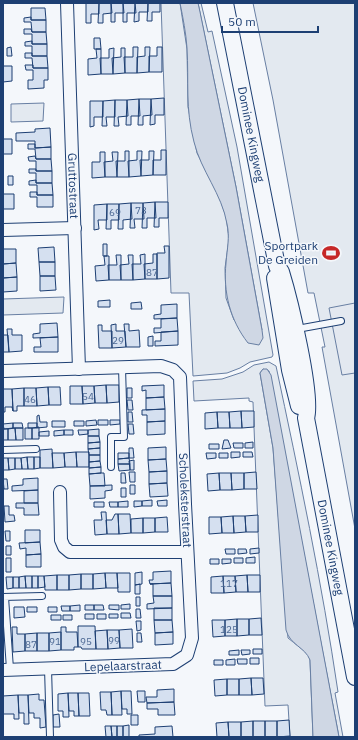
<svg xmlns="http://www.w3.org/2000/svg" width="358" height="740" font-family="'IBM Plex Sans',sans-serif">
  <rect width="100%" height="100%" fill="#f4f7fb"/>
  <path fill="#e3e9f0" stroke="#687fa3" d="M161 3H180L187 49 188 107 197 153 218 194 226 216 229 239 225 268 226 298 234 320 262 330 236 187 198 3H201L208 32 212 31 237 147 273 355 272 357 250 362 240 368 227 373 193 376 189 293H171Z
    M253 3H355V529L322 347H325L314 293H308L273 100Z
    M44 103 43 121 11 122V104Z
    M64 297 63 313 3 315V299Z
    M269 362 276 366C299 474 322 583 338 692L335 693 343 737H339L269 371 263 369 260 373 273 448 288 638 308 654 310 660 313 737H290L288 705 265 706 253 402 249 401V398L194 401 193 381 222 379 243 372 254 365Z"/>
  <path fill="#e3e8f0" stroke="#687fa3" d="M355 303V373L342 375 329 308Z"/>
  <path fill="#cfd7e4" stroke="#687fa3" d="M180 3H198L200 12 236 187 262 330 263 338 259 345 248 343C230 320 223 292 226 263 227 249 230 237 227 224 222 194 201 171 194 142 185 108 189 82 187 48 186 33 183 18 180 3Z
    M263 369H267L271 375 339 737H313L310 660C305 647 290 645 286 630L273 448 260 373Z"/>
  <path fill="#d5e0f0" stroke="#1d3f73" d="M86 3H99V14H91V23H86Z
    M99 3H111L112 13 103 14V23H98Z
    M111 3H123L124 13H115V22H111Z
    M123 3H135L136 13H127V22H123Z
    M135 3H148V12H139V21L134 22Z
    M148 3H160V12H152V21H147Z
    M31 8H45L46 20H31Z
    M31 17V20H46V32H32L31 22H24V18Z
    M24 29H31L32 32H46L47 44H32V34H24Z
    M94 38H100L101 49H94Z
    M32 41V44H47V56H32V46H25V42Z
    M11 47 12 56H7V48Z
    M133 47H138L137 73H125L124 57H133Z
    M145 47H150L149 72 137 73V57L145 56Z
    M157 47H162V72H149V56H157Z
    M114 48 113 74H101L100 58H109V49Z
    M121 48H125V73L113 74 112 58 121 57Z
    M96 49H101V74L88 75V59L97 58Z
    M25 53H32V56H47L48 68H33L32 58H25Z
    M25 65H33V68H48V80H44V88L28 89V80H33V70H26Z
    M3 66H12V81L3 82Z
    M164 98V115H155V124L150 125 151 99Z
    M139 99H151L152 115 143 116V125H138Z
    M139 99 140 116H131V125H126L127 100Z
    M115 100V117H106L107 126H102L103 101Z
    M115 100H127L128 116 118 117 119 126H114Z
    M90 101H103V117H94V126L90 127Z
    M50 128 51 147 35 148V141H16V133L35 132V129Z
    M3 139H12V154H3Z
    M28 144H35V148L51 147V159H36L35 149H28Z
    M161 150H166V175H153V160H161Z
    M125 151H129V177H117L116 161H125Z
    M137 151H142L141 176 129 177 128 161 137 160Z
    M149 151H154L153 175 141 176 140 160H149Z
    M100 152H105V177L92 178V162H100Z
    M112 152H118L117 177H105L104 162 113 161Z
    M35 156 36 159H51L52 171H36V161H29L28 157Z
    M29 169H36V171H52V183H36V173H29Z
    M8 176H13V185H8Z
    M36 180V183H52L53 195H37V185H29V181Z
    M30 192H37V195H53V207H37V197H30Z
    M3 194H14V209H3Z
    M155 202H168V218H159V227H154Z
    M155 202 156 218H147V228H142L143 203Z
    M131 203 132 219 123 220V229H118L119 204Z
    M131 203H143L144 219H134L135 228H130Z
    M107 204V220H98L99 229 94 230V205Z
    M107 204H119V220H111V229H106Z
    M103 244H107V256H103Z
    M164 246H169V278L157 279V253H165Z
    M54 247 55 262H39L38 248Z
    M3 249H16V263L3 264Z
    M145 254V279L133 280 132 264H141L140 255Z
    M153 254H157V279H145L144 264 153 263Z
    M116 255H121V280H109L108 265H117Z
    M128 255H133V280H121L120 265 129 264Z
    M104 256H109V280L96 281 95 266 105 265Z
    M39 262H55V276H40Z
    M16 263 17 277 3 278V264Z
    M40 276H55L56 290 40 291Z
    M17 277V291L3 292V278Z
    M110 300V307H98V301Z
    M141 302 142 309H131V303Z
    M177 304V318L154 319V315L161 314V305Z
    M177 318 178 331 154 333V328H161V319Z
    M57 323 58 337 33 338V334L40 333V324Z
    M116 324V331H125L126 347 112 348 111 325Z
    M124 324H129V331L139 330 140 347H126Z
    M98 325H102V331H112V348H99Z
    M7 329H12V335H22V351L9 352Z
    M178 331V345L155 346V341H161V332Z
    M3 335H8L9 352H3Z
    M153 336V346H148V337Z
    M58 337V352H34V347H41L40 338Z
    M106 385H119V402L107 403Z
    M106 385 107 403H95L94 386Z
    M164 385V397L146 398V390L142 391V386Z
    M70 386H82L83 404H70Z
    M82 386H94L95 403 83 404Z
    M48 387 49 405 37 406 36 388Z
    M48 387H60L61 405H49Z
    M24 388H36L37 406H24Z
    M24 388V406H17V411H13L12 389Z
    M127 388H132V398H127Z
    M3 389H12L13 411 12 407H5V412H3Z
    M164 397 165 409 146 410V398Z
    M127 400H132L133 410H128Z
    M165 409V421L147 422V415H142V410Z
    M241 411H254V427L242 428Z
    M241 411 242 428H230L229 412Z
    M128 412H132L133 422H128Z
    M217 412H229L230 428H218Z
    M217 412 218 428 205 429V413Z
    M39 415 40 422H47V427L37 428V416Z
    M96 420 97 425 86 426V421Z
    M98 420H108V425H98Z
    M110 420H120V424L110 425Z
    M52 421H65V427H52Z
    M74 421H84V426H74Z
    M165 421V434L147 435V422Z
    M13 423V428L4 429 3 424Z
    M13 423H22L23 428H13Z
    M28 423H37V428H28Z
    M128 424H133L134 434H129Z
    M39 427V439H32V428Z
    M15 428H23V440H16Z
    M15 428 16 440H8V429Z
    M25 428H32V439H25Z
    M3 429H8V440H3Z
    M99 429V436H88V430Z
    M64 430V435L54 436V431Z
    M64 430H73V435H64Z
    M78 430H88V434L79 435Z
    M49 431V436H39V432Z
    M88 436H99L100 442 88 443Z
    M224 440H228L231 448 222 449Z
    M100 442V448L88 449V443Z
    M253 442V448H245V443Z
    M233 443H243V448H234Z
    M209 444H219V449H209Z
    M166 447V459L148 460V448Z
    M100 448V455H89L88 449Z
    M129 448H133L134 458H129Z
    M52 449 53 468H40V450Z
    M76 452 77 467H65L64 453Z
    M76 452H89V467H77Z
    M231 452H240V457L231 458Z
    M243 452H252L253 457H243Z
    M52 453H64L65 467 53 468Z
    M118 453H129V458L118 459Z
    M206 453H216V458L207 459Z
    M219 453H228V458H219Z
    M89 455H100V461L89 462Z
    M27 457H34V469H28Z
    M27 457 28 469H22L21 458Z
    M34 457H40V468L34 469Z
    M3 458H8L9 470H3Z
    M8 458H15V469L9 470Z
    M15 458H21L22 469H15Z
    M129 458 130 464H118V459Z
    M166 459 167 471 149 472 148 460Z
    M134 460V470H130L129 461Z
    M100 461 101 467 89 468V462Z
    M118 464H130V470L119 471Z
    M101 467V473L89 474V468Z
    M167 471V483L149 484V472Z
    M129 472H135V482H130Z
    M256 472 257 489H244V473Z
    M101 473H104L105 486H90L89 474Z
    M121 473H125L126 483H121Z
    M219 473H231L232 490H220Z
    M219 473 220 490 208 491 207 474Z
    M231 473H244V489L232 490Z
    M38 478V490L12 491V486L23 485V479Z
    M3 479H7L8 489H4Z
    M167 483 168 496 150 497 149 484Z
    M112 485V490L105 491V498L90 499V486Z
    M130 485H135V494H130Z
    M121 488H126V497H121Z
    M38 490V503H24V491Z
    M152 500V506H142V501Z
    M167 500V506H158L157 501Z
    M128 501V507H118V502Z
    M134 501H142V506L134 507Z
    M94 502H104V507H94Z
    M109 502H118V507H110Z
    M16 503H38L39 515H24V508H16Z
    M4 506H9V515H14L15 521 5 522Z
    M101 512H106L107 534 95 535 94 520H102Z
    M115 514H118L119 534H107L106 520H112Z
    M118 514H130L131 533 119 534Z
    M258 515V532H246L245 516Z
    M233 516 234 533H222L221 517Z
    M233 516H245L246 532 234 533Z
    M167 517 168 532H155V518Z
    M209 517H221L222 533 209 534Z
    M143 518H155V532L143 533Z
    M143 518V533H131V519Z
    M25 530H40V542L25 543Z
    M5 531H10V541H6Z
    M40 542 41 554 26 555V548L20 549 19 543Z
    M6 546H11V555H6Z
    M259 548V553L250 554V549Z
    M225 549H235V554H226Z
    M238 549H246L247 553 238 554Z
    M41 554V567H26V555Z
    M255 557V563H246V558Z
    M6 558H11V572H6Z
    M234 558H243V563H234Z
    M210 559H219V564H210Z
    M222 559H231V563L222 564Z
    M171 571V583L150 584 149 580H153V572Z
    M142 572V584L135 585V573Z
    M105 573H117L118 588H106Z
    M105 573 106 588 93 589V574Z
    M117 573H130V592H118Z
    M81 574V589L69 590V575Z
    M81 574H93V589H81Z
    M57 575H69V590H57Z
    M57 575V590H45L44 576Z
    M247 575 248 592H236L235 576Z
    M247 575H260V592H248Z
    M25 576 26 588H19V577Z
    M25 576H32V588H26Z
    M32 576H38V588H32Z
    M38 576H44L45 587 38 588Z
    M223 576H235L236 592 224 593Z
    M223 576 224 593H211V577Z
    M6 577H13V588L7 589Z
    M13 577H19V588H13Z
    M171 583 172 596H153V584H150Z
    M140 584V594H135V585Z
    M153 596H172V608L147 609V604L154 603Z
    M136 597H140V606H136Z
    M130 604V609H121V605Z
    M80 605V611H70V606Z
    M85 605H94V610H85Z
    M94 605H103L104 610H94Z
    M109 605H119V610L109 609Z
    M61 606H70V611H62Z
    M14 607H24L25 617 14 618Z
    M27 607H37V612H27Z
    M48 607H57V612H48Z
    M154 608H172V620H154Z
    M136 609H140L141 618H136Z
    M121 613H130L131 618H121Z
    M85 614H94V619H85Z
    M97 614H106V619H97Z
    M109 614H118V618H109Z
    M51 615H61V620H51Z
    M63 615H72V620H63Z
    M261 618 262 635H249V619Z
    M237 619V636H225V620Z
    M237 619H249V635L237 636Z
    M154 620H172L173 632 155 633Z
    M212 620H225V636L213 637Z
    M136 621H141V630L137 631Z
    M78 626H95L96 649H82L81 647H78Z
    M12 627H17V634H25V651L13 652Z
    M61 627H66V632H77L78 647H74V650H61Z
    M132 629 133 648H120L119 630Z
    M107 630H119L120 648 108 649Z
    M107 630 108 649H96L95 631Z
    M61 632V650L49 651V633Z
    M173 632V644L155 645V633Z
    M37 633H49V651H37Z
    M37 633V651H25V634Z
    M137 633H141L142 642H137Z
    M253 649H262V654H253Z
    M239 650V655H229V651Z
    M241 650H250V654L242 655Z
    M250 658H259V664H250Z
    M235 659V665H226V660Z
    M237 659H247V664H238Z
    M214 660H223V665H214Z
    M251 678H263L264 694 252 695Z
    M251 678 252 695H239V679Z
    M227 679H239V695H227Z
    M227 679V695L215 696 214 680Z
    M174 689V702L147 703 146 697H157V690Z
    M121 691H131L132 714H127V709H122Z
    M121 691 122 715H112L111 692Z
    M137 691H145V702H138Z
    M100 692H111L112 715H107L106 710H101Z
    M68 693H78L79 716H74V711H69Z
    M68 693 69 717H63V711H58V694Z
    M78 693H89L90 716H79Z
    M39 694V700H44L46 727 40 728V718H34V713H29L28 695Z
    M18 695 19 719H14V714H3V696Z
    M18 695H28L29 724H24V713H19Z
    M174 702 175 715H158V709H147V703Z
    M59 714 60 727H53V715Z
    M131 715H138V725H131Z
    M289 720 290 736 277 737V721Z
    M253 721H265V737H253Z
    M253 721V737H241V722Z
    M265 721H277V737H265Z
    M228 722H241V737H229Z
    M228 722 229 737H217L216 723Z
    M129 725V737H123V726Z
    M105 726H111L112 737H106Z
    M111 726H117V737H112Z
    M117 726H123V737H117Z
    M172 726 173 737H139V735L155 734V727Z"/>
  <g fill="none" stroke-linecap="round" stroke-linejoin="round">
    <g stroke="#1d3f73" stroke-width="8">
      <path id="lane" d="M297 329 341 321
        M3 450 36 449
        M111 467V437H124L122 367
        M3 597 42 596
        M5 597 10 669
        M48 668 50 737"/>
    </g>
    <g stroke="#1d3f73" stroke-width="14">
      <g id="street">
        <path id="s1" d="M67 3 79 369"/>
        <path d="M3 230 75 228"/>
        <path id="s2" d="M3 371 161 366 173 370 180 377 185 504 192 638 187 655 173 664 3 670"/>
        <path d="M60 492 61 540 64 547 70 552H187"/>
      </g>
    </g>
    <g stroke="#1d3f73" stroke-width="18">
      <g id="secondary">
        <path id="s3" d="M225 3 277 266 281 272C289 298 313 396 306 418L355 677"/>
        <path d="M275 278 290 370 299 406"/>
      </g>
    </g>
    <use href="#lane" stroke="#f4f7fb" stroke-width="6"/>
    <use href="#street" stroke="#f4f7fb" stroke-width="12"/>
    <use href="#secondary" stroke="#f4f7fb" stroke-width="16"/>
  </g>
  <defs>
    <g id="stadium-bare" transform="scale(1.38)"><path d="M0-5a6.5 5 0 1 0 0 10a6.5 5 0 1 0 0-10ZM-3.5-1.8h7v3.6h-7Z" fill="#c62828" stroke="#f4f7fb" stroke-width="2.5" paint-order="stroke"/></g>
  </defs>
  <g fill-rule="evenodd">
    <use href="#stadium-bare" x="331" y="253"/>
  </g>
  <g text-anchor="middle" stroke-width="3" stroke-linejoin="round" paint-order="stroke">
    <g font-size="10" fill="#4b6792">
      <text x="141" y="214">73</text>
      <text x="115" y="216">69</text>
      <text x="152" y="276">87</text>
      <text x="118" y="344">29</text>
      <text x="88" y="400">54</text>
      <text x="30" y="403">46</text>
      <text x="229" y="587">117</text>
      <text x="229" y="633">125</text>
      <text x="114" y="644">99</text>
      <text x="55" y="645">91</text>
      <text x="86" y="645">95</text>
      <text x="31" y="648">87</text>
    </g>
    <g font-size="12" fill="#1d3f73" stroke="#f4f7fb">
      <text dy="4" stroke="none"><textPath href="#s3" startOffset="134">Dominee Kingweg</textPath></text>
      <text dy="4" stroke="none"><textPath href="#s1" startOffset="183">Gruttostraat</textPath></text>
      <text dy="4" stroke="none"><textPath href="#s2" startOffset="304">Scholeksterstraat</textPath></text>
      <text dy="4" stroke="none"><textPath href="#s3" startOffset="556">Dominee Kingweg</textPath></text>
      <text transform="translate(123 666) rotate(-2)" y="4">Lepelaarstraat</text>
    </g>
    <g font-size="12" fill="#1d3f73" stroke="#f4f7fb" text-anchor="end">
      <text x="318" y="250">Sportpark<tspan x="318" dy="14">De Greiden</tspan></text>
    </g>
  </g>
  <rect width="358" height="740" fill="none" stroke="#1d3f73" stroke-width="8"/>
  <path d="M222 26v6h96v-6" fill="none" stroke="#1d3f73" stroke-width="2"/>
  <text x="228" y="26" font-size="12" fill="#1d3f73" stroke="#f4f7fb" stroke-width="3" paint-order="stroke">50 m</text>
</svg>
